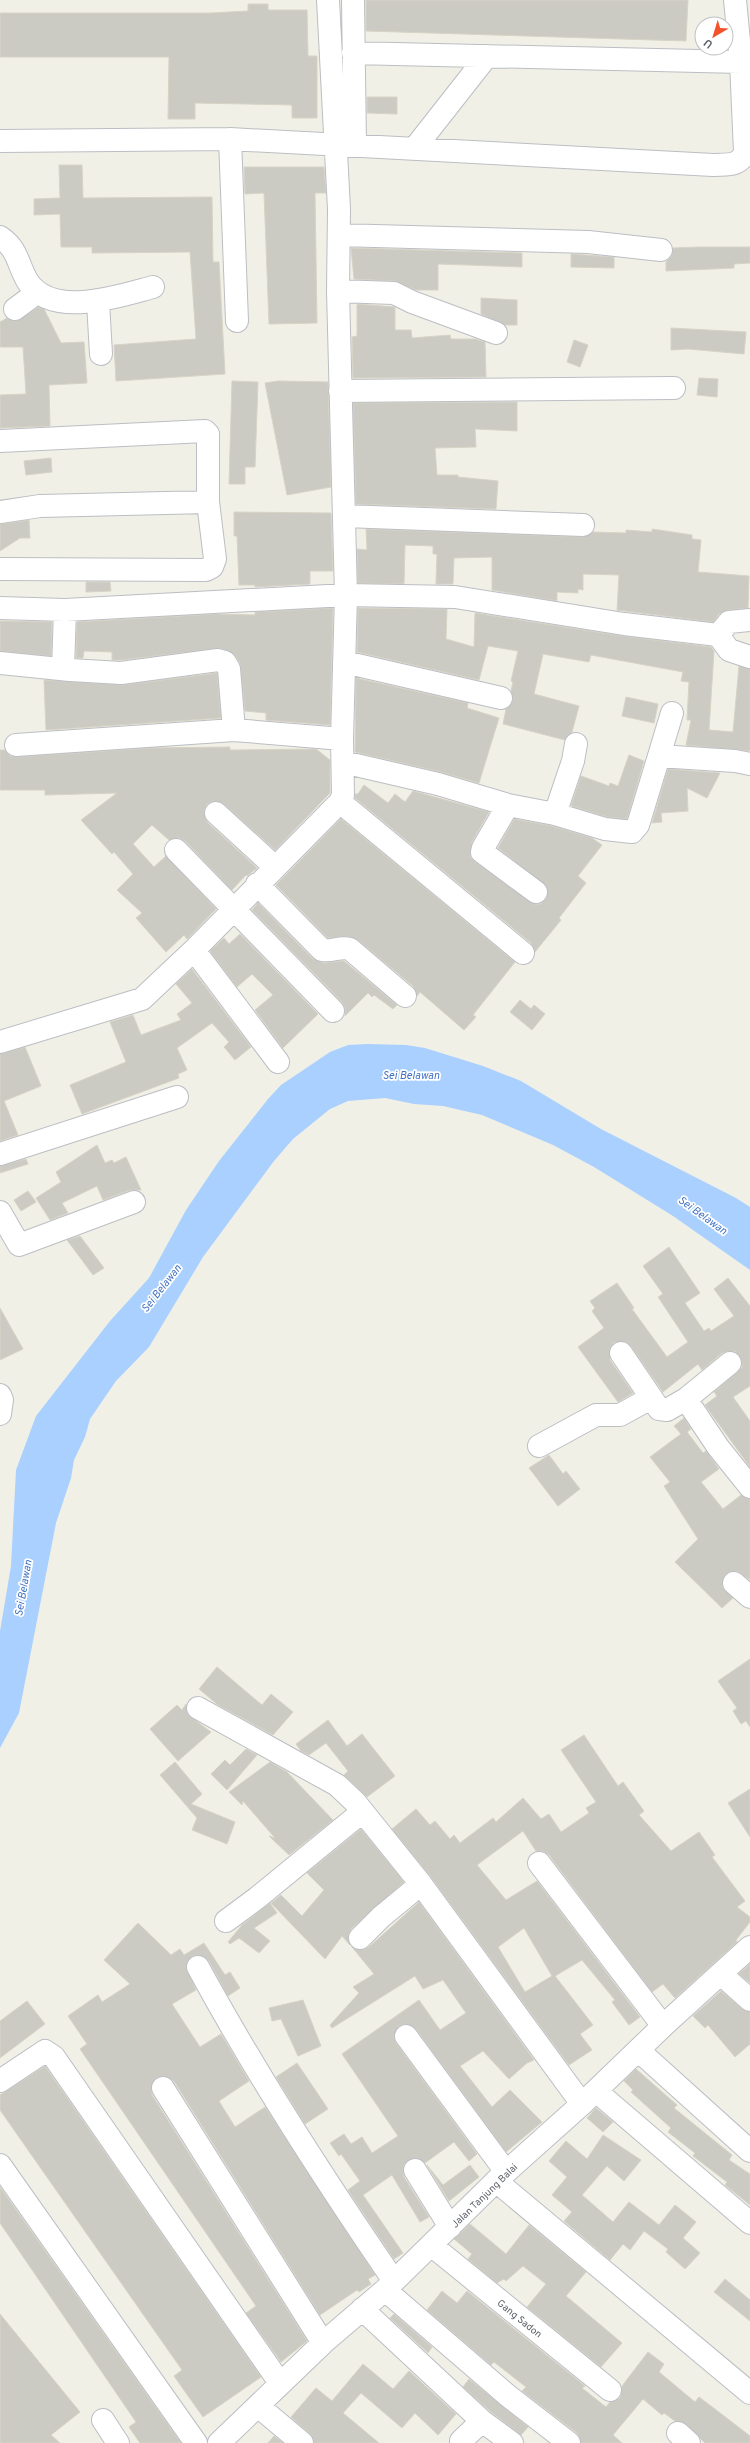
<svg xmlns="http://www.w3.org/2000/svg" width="750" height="2443" font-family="Overpass,sans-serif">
  <rect width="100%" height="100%" fill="#f1f0e7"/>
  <path fill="#a9d0ff" d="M367 1044 406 1045 425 1048 483 1066 521 1081 601 1129 736 1198 750 1207V1270L673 1216 594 1167 553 1145 482 1115 443 1106 414 1104 385 1098 348 1101 330 1109 293 1139 274 1161 203 1257 149 1347 116 1381 90 1419 85 1437 74 1460 71 1478 56 1523 19 1713 0 1748V1631L11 1566 16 1470 36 1416 110 1321 149 1278 186 1210 219 1161 268 1099 281 1085 330 1052 348 1045Z"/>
  <path fill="#cccbc3" stroke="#d7d3c5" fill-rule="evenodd" d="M366 0H688L686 41 366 31Z
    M248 4H268V10H307L308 56H317V118H292V105L195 103V119H168L169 57H0V13H211L248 11Z
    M367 97H397V114L367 113Z
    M59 165H82L83 198 212 197 213 262H219L225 374 116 381 114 345 196 339 190 252 92 253V247H61L60 214 34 215V199L60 198Z
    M244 167H324L326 193H315L317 323 269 324 264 193 245 194Z
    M699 247H750V263L734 264V268L666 271V262L671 257 673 248Z
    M351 248 522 253V267L438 264V290H416L395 281 354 279Z
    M571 254 614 257V268L571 267Z
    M481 298 517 300V325H505L481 314Z
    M357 304 395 307V330H411L412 338 450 335 451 339H475L485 342 486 377 353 378 352 337 357 336Z
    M39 307 44 309 61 343 84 342 87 383 49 385 50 426 0 428V395L26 394 23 347H0V322L7 318 17 321Z
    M671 328 746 332 744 354 688 349 671 350Z
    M574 340 588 345 580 367 567 362Z
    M699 378 718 379 717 397 697 395Z
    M232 381 258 382 255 467H245V484H229Z
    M278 381 328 382 331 487 287 495 265 383Z
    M517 402V431L475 429 476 447 435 448 437 475H458V477L498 481 496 509 356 504 353 403Z
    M51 458 52 472 26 475 24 461Z
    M234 512 331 513 333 571H310V584L255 587V585H239L237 536H234Z
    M29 520 30 538H20L0 551V524Z
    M366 529 583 537 593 532 626 533V530L652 532V529L692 535V539L701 540 698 572 749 576 748 608 727 610 719 614 713 622 617 610 619 575 583 574V590L578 589V593L557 592V601L492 590V557L454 558 453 584H436L437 554H433V546L405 545 404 584 358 583 357 549 367 550Z
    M86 582H110L111 591 86 592Z
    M333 608 330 725 266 720V713L245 711 240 663 235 655 221 648 121 660H112V652L84 651 83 658H76L77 622 216 614 255 615V612Z
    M358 608 447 609 446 639 474 647 475 613 622 636 711 647 714 651 709 730 733 732 739 666 750 669V751L686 745 691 720H687L689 682 681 681 683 672 591 655 589 662 543 654 534 694 579 706 572 732 565 740 503 724 506 709 513 700 511 691 513 682 511 681 518 651 488 646 479 680 357 652Z
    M0 621 52 622 51 656 0 651Z
    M217 673 221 718 46 730 44 680 123 685Z
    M356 678 468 703 467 708 499 718 479 783 441 772 355 752Z
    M626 697 658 704 654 723 622 716Z
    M230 747V750L316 749 330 760V793L275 850 224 804 213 801 207 804 204 811 207 822 257 868 247 876 246 875 232 890 185 841 179 838 169 840 152 825 133 844 154 867 166 856 216 909 187 939 184 935 166 952 136 918 142 913 117 890 133 874 114 852 112 854 81 820 117 793 45 795V790H0V750H5L10 756 17 757 150 748Z
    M629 755 644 761 627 819 608 817 571 806 581 776 609 786 610 783 618 786Z
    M668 769 720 773 707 798 687 788 688 811 661 813 662 822 652 823Z
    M364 785 388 803 395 794 405 802 413 791 489 812 472 842 470 857 475 862 534 904H541L546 899 547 887 498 848 514 819 552 826 592 838 602 845 578 876 586 883 559 918 561 920 535 952 531 943 355 798V794H358Z
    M341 819 515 962 473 1015 476 1017 464 1030 420 992 417 996 413 986 358 940 347 936 328 938 276 885Z
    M258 903 313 959 324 963 344 961 397 1005 393 1009 374 995 372 997 368 993 345 1016V1008L342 1002 252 910Z
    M240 934 318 1014 283 1048 255 1010 273 995 252 974 237 987 210 951 224 938 229 944Z
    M192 969 251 1047 235 1060 224 1047 229 1042 212 1023 177 1048 187 1070 178 1074 179 1078 82 1114 70 1085 126 1062 110 1022 133 1015 141 1035 181 1020 177 1014 192 1003 176 984Z
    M520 1000 531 1009 534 1005 545 1014 532 1030 510 1012Z
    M25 1047 41 1086 4 1101 18 1135 0 1141V1054Z
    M97 1145 105 1163 112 1160 114 1163 126 1157 141 1190H130L103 1200 97 1186 62 1203 68 1213 50 1220 36 1198 61 1182 56 1172Z
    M26 1159 28 1164 0 1173V1166Z
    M28 1191 36 1202 21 1211 14 1200Z
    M80 1236 104 1268 93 1275 67 1240Z
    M669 1247 700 1293 685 1303 704 1331 709 1328 711 1331 734 1316 714 1289 728 1278 750 1306V1386L733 1397 750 1421V1467L705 1405 717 1396 714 1392 742 1368V1361L735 1351 722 1353 702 1370 698 1364 663 1392 631 1346 626 1342H614L610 1348V1360L633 1393 618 1402 578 1347 604 1328 592 1311 595 1308 590 1301 617 1283 634 1308 632 1309 667 1357 688 1342 658 1297 663 1294 643 1266Z
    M0 1308 23 1349 0 1360Z
    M684 1418 691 1429 687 1432 703 1453 706 1451 719 1469 701 1482 723 1509 741 1495 750 1499V1580L737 1571 725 1575 722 1587 733 1598 722 1608 675 1562 698 1539 664 1486 670 1482 650 1457 681 1434 674 1426Z
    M549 1455 563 1474 566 1471 580 1489 558 1506 529 1468Z
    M750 1659V1727L746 1721 741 1724 733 1711 737 1708 718 1681Z
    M217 1667 262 1705 271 1694 293 1712 273 1735 218 1705 199 1689Z
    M186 1704 188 1715 211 1732 178 1761 150 1729 177 1705 182 1710Z
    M328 1720 347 1746 362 1734 395 1776 367 1797 344 1775 348 1771 326 1743 309 1755 301 1751 296 1744Z
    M584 1735 618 1786 623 1782 644 1811 639 1815 671 1851 699 1832 715 1855 712 1857 745 1901 737 1907 750 1917V1922L736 1940 737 1942 675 1998 663 1984 652 1992 549 1855 543 1851H536L523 1831 477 1865 506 1900 537 1881 640 2017 629 2025 612 2002 615 2000 582 1960 555 1976 593 2025 580 2034 592 2050 569 2065 431 1877 392 1829 416 1809 430 1825 435 1821 450 1839 454 1835 460 1843 493 1818 496 1822 523 1798 541 1819 549 1814 561 1832 589 1813 586 1808 596 1802 561 1750ZM524 1928 552 1976 525 1992 498 1947Z
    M246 1749 257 1755 227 1790 211 1774 225 1760 230 1765Z
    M175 1762 202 1794 191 1804 235 1822 227 1844 192 1830 197 1818 160 1775Z
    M270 1762 287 1772 333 1820 289 1855 269 1836 275 1838 243 1801 242 1805 229 1792Z
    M750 1789V1837L728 1803Z
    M361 1829 404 1882 351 1929 348 1935 350 1945 342 1936 325 1959 271 1903 281 1895 302 1916 324 1890 307 1873Z
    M419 1902 534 2060 527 2063 509 2079 483 2051 460 2066 492 2107 510 2090 542 2122 506 2152 416 2029 405 2024 398 2026 394 2037 396 2043 477 2154 469 2161 454 2142 425 2163 414 2158 404 2164 403 2170 404 2177 429 2217 420 2222 392 2175 363 2195 403 2253 394 2259 348 2190 360 2181 341 2154 339 2156 330 2143 344 2134 351 2144 362 2137 372 2153 398 2136 342 2054 419 2000 440 2030 466 2013 443 1980 423 1989 415 1976 332 2028 330 2025 359 1993 353 1987 374 1974 352 1947 363 1950 369 1947Z
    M270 1903 277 1913 254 1928 270 1941 259 1953 239 1938 230 1944 228 1942 242 1925Z
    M138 1923 171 1955 180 1949 184 1955 204 1943 225 1975 230 1972 240 1988 228 1996 209 1961 199 1955 192 1956 186 1967 196 1990 172 2004 200 2047 221 2034 249 2081 219 2101 235 2127 265 2107 375 2275 368 2279 371 2284 359 2292 357 2290 320 2315 174 2081 163 2076 156 2078 151 2088 152 2095 307 2341 281 2362 246 2313 256 2306 80 2049 87 2044 68 2016 98 1995 102 2002 130 1984 104 1960Z
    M750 1964V1983L739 1974Z
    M721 1991 742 2009 750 2012V2044L735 2057 708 2025 705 2028 693 2016Z
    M303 2000 321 2046 298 2056 281 2019 272 2021 269 2008Z
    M27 2001 45 2024 0 2058V2021Z
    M297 2063 328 2109 305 2124 276 2077Z
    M45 2066 261 2377 203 2417 174 2376 182 2370 0 2110V2095Z
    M636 2069 677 2105 674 2108 732 2155 729 2160 750 2174V2205L725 2185 727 2182 693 2156 695 2153 668 2132 671 2128 631 2092 633 2090 624 2081Z
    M596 2108 613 2122 603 2132 587 2118Z
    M603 2135 641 2160 624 2181 607 2166 582 2195 613 2222 629 2202 659 2225 675 2205 696 2222 683 2238 700 2253 685 2269 666 2252 668 2249 644 2231 630 2250 623 2244 610 2260 564 2221 572 2212 552 2195 567 2177 549 2161 566 2141 587 2159Z
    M427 2165 443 2185 470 2165 479 2177 449 2201Z
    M0 2187 181 2443H140L129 2427 136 2422 0 2223Z
    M470 2224 506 2254 529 2225 586 2272 566 2296 622 2343 601 2367 527 2307 546 2284 523 2266 506 2281 504 2279 497 2283 468 2259 472 2254 454 2239Z
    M725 2279 750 2300V2321L714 2292Z
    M442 2291 457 2303 467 2291 585 2386 582 2388 606 2407 610 2402 620 2398 622 2386 648 2352 664 2364 659 2372 695 2402 699 2397 715 2409 750 2436V2443H705L686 2424 675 2421 664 2413 662 2415 643 2399 613 2435 622 2443H581L577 2433 522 2391 526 2387 494 2362 491 2365 427 2310Z
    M0 2314 80 2412 51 2435 60 2443H0Z
    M394 2314 432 2347 428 2353 390 2318Z
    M363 2364 393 2389 409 2371 456 2414 438 2435 415 2413 402 2428 361 2393 343 2413 379 2443H314L310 2434 291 2417 316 2388 332 2401Z
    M469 2379 528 2427 521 2435 490 2411 463 2387Z
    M274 2436 283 2443H268Z"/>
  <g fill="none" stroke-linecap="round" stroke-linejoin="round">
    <g stroke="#bbbec3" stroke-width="24">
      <path id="minor" d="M353 0 355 145
        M353 53 741 62
        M230 139 237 321
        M0 141 230 139 713 165C726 164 740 167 745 152L741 62 735 0
        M414 149 487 56
        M339 235 588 242 661 250
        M0 237C19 250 17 264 28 282 53 319 119 296 153 287
        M338 291 394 293 412 302 496 333
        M98 302 101 354
        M15 309 38 292
        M340 391 674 388
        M0 441 205 431 208 434V502L215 559 212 567 206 570 0 569
        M0 512 40 506 208 502
        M345 516 583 525
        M0 608 65 610 346 595 455 597 624 624 718 635 729 650 750 657
        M718 635 729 622 750 620
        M344 662 501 698
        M0 663 70 670 121 673 218 660 225 662 229 669 234 730
        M63 669 65 610
        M16 745 234 730 342 739
        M659 756 672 713
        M343 762 438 784 508 805 555 814 605 829 632 832 638 825 659 756 735 761 750 764
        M340 802 523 953
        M508 805 483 848 482 852 536 892
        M216 813 275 867
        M555 814 573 761 576 744
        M176 850 333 1011
        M257 884 322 950C332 952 340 946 350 949L405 996
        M194 950 278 1062
        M0 1042 142 999 194 950 340 802 343 795 342 739 346 595 338 291 339 209 328 0
        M0 1154 177 1097
        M0 1212 19 1245 134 1202
        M621 1353 659 1409 667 1410 686 1399 718 1447 750 1487
        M0 1395 2 1400 0 1414
        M686 1399 730 1363
        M539 1446 596 1415H620L651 1398
        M734 1583 750 1597
        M198 1708 337 1785 355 1802 421 1884 582 2104
        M539 1863 663 2026
        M226 1921 257 1898 362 1812
        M360 1938 381 1917 421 1884
        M198 1967C257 2076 324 2179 394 2281
        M722 1975 750 2000
        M406 2036 506 2172
        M638 2050 750 2151
        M0 2081 45 2051 54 2057 280 2383
        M163 2088 323 2343
        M596 2091 750 2223
        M0 2165 196 2443
        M415 2170 450 2227
        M496 2181 750 2393
        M431 2245 610 2390
        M385 2290 507 2395 569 2443
        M362 2309 482 2421 512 2443
        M258 2406 302 2443
        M103 2420 118 2443
        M678 2433 689 2443
        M461 2441 482 2421
        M219 2443 323 2343 385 2290 496 2181 582 2104 663 2026 750 1947"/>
    </g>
    <use href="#minor" stroke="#fff" stroke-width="22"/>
  </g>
  <g text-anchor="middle" stroke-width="3.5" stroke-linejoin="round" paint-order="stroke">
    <g font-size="10" fill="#5e6268" stroke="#fff">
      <text transform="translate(484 2195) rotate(-44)" y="4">Jalan Tanjung Balai</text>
      <text transform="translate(520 2318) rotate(39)" y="4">Gang Sadon</text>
    </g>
    <g font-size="11" font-style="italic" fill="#4071c3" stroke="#fff">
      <text x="411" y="1079">Sei Belawan</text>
      <text transform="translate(703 1215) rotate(36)" y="4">Sei Belawan</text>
      <text transform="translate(161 1288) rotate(-52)" y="4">Sei Belawan</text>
      <text transform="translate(23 1588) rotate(-80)" y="4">Sei Belawan</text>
    </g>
  </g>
  <g transform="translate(714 36) rotate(218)"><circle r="19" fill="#ffffff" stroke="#bfc0c3"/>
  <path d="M0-3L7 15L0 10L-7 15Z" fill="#f5512a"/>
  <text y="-6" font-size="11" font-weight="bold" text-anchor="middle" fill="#5e6268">U</text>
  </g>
</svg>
